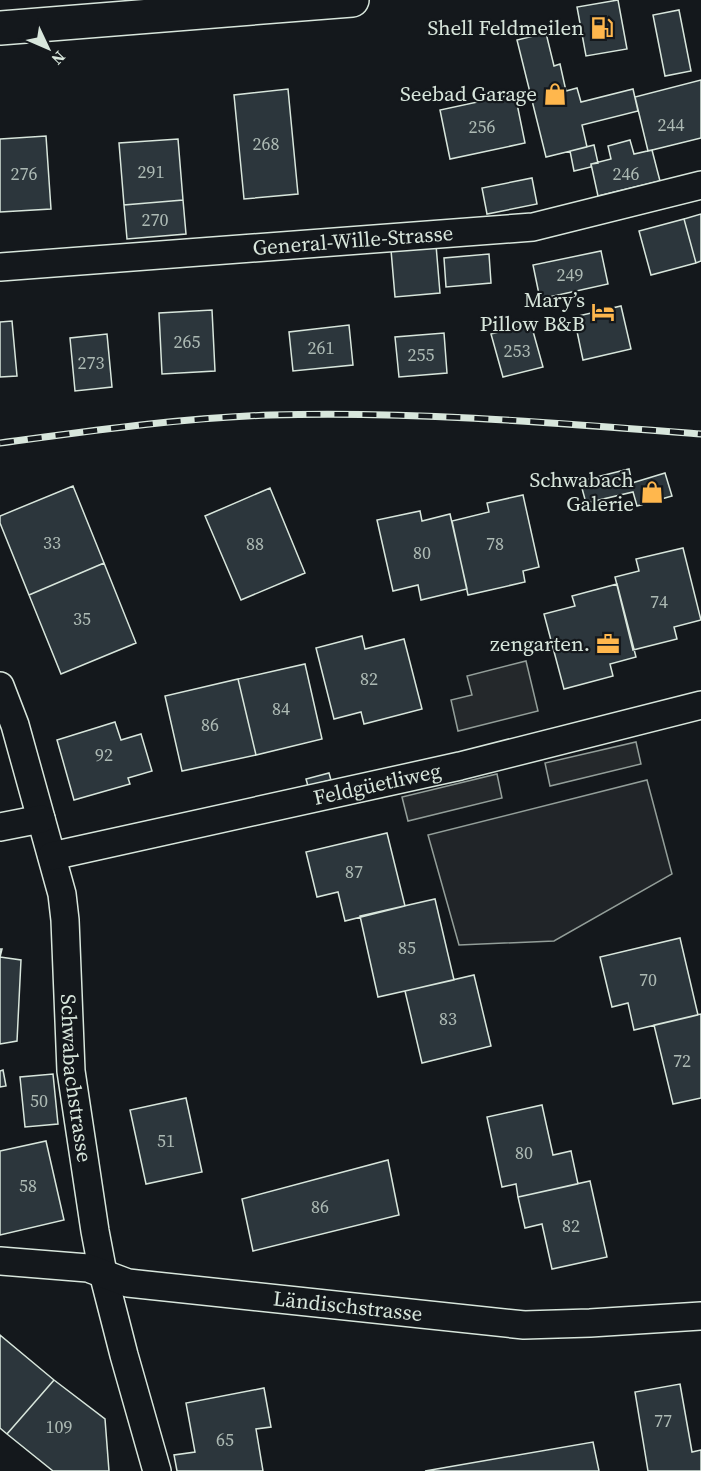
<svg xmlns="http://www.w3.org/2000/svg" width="701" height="1471" font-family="'Source Serif 4',serif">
  <rect width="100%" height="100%" fill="#14181c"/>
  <path fill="#202428" stroke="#939e99" stroke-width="1.5" d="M647 780 672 874 554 941 459 945 428 835Z"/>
  <path fill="#24282b" stroke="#939e99" stroke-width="1.5" d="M526 661 538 711 458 731 451 700 472 695 467 676Z
    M636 742 641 764 550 786 545 763Z
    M497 774 502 798 408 821 402 797Z"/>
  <path fill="#2c363c" stroke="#d8e6dc" stroke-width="1.5" d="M618 0 627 49 586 56 577 7Z
    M679 10 691 71 665 76 653 15Z
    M546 33 554 66 560 64 566 91 577 88 581 102 633 89 638 111 582 125 587 147 546 157 517 40Z
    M701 80V138L648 151 635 97Z
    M288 89 298 194 244 199 234 95Z
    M515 94 525 143 450 159 440 110Z
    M46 136 51 209 0 212V139Z
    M178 139 183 200 124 205 119 143Z
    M630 140 634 154 652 150 660 181 598 196 591 164 611 159 608 146Z
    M594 145 598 163 591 164V167L574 171 570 151Z
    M532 178 537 204 487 214 482 188Z
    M183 200 186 234 127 239 124 205Z
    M701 214V261L696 263 684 219Z
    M684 219 696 263 651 275 639 231Z
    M436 245 440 293 395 297 391 250Z
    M601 251 608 284 540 299 533 265Z
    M489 254 491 283 446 287 444 258Z
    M621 306 631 349 583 360 574 317Z
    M212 310 215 371 162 374 159 313Z
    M12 321 17 376 0 377V322Z
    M531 324 543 367 503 377 491 334Z
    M349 325 353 365 293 371 289 332Z
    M444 333 447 373 399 377 395 337Z
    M107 334 112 387 75 391 70 338Z
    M629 469 632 483 665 473 672 496 637 506 633 492 586 503 580 481Z
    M73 486 104 563 29 595 0 523V516Z
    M270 488 305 573 241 600 205 516Z
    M523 495 539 567 523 571 525 582 468 595 452 521 489 512 487 503Z
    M420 511 422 521 450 514 467 589 421 600 418 585 393 591 377 520Z
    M683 548 701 620 674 627 677 639 633 650 615 577 639 571 636 559Z
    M104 563 136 643 61 674 29 595Z
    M617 584 636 657 610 664 613 676 564 689 544 614 575 606 572 596Z
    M362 636 365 649 404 639 422 709 364 724 361 712 334 719 316 648Z
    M305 664 322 739 256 755 238 679Z
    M238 679 256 755 182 771 165 696Z
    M115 722 121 740 141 734 152 771 128 778 130 784 74 800 57 740Z
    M329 773 331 780 308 786 306 779Z
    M387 833 405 906 345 921 338 892 317 897 306 852Z
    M435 899 454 980 378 997 360 916Z
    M680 938 698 1015 634 1030 628 1003 612 1007 600 957Z
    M0 949H2L0 957 21 960 17 1041 0 1044Z
    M474 975 491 1046 422 1063 405 991Z
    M701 1014V1098L673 1104 654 1025Z
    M3 1070 6 1086 0 1087V1071Z
    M53 1074 58 1124 25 1127 20 1077Z
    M186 1098 202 1172 146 1184 130 1110Z
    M542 1105 553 1155 571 1151 578 1184 518 1197 516 1184 502 1187 487 1117Z
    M46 1141 64 1220 0 1235V1151Z
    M388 1160 399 1215 253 1251 242 1199Z
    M590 1181 607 1257 552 1269 542 1224 525 1228 518 1197Z
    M0 1335 54 1380 7 1434 0 1428Z
    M54 1380 105 1419 109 1471H53L7 1434Z
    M680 1384 692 1452 701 1450V1471H648L635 1392Z
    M264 1388 271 1427 256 1429 263 1471H177L174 1455 195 1452 186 1403Z
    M593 1442 599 1471H425Z"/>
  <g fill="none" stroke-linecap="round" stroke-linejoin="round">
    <g stroke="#d8e6dc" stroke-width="30">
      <g id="street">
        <path id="s1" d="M0 267 533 227 701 185"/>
        <path id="s2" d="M0 686 15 725 62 894 65 920 71 1071 95 1231 103 1273 124 1355 157 1471"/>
        <path d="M0 827 41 819"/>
        <path id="s3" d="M52 856 460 766 701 705"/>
        <path id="s4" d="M0 1261 88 1268 128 1283 524 1325 590 1323 701 1316"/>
      </g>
    </g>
    <g stroke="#d8e6dc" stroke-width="36">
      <path id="primary" d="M0 28 352 0"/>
    </g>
    <use href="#street" stroke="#14181c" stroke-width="27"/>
    <use href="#primary" stroke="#14181c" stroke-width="33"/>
    <g stroke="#d8e6dc" stroke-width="7">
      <path id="rail" d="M0 443C90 431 180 418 271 415 414 411 558 423 701 434"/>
    </g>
    <use href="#rail" stroke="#14181c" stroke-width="4.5" stroke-dasharray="14" stroke-linecap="butt"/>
  </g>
  <defs>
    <g id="fuel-bare" transform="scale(1.8)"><path d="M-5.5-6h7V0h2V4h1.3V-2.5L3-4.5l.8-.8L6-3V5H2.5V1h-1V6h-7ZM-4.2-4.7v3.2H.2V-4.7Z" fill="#ffb74d" stroke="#14181c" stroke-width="2.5" paint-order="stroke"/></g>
    <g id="shop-bare" transform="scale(1.8)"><path d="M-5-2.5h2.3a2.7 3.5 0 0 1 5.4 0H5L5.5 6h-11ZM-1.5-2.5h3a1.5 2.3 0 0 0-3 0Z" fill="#ffb74d" stroke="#14181c" stroke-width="2.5" paint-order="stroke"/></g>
    <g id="hotel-bare" transform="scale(1.8)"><path d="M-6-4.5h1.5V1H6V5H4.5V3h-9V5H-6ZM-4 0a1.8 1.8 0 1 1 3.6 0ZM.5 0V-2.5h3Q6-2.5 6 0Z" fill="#ffb74d" stroke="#14181c" stroke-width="2.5" paint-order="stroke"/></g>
    <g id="office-bare" transform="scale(1.8)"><path d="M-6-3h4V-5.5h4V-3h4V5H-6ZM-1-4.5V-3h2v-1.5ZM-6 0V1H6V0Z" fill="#ffb74d" stroke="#14181c" stroke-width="2.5" paint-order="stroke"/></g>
  </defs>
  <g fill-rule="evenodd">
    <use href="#fuel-bare" x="602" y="28"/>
    <use href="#shop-bare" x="555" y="94"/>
    <use href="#hotel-bare" x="603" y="312"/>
    <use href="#shop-bare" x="652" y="492"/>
    <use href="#office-bare" x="608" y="644"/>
  </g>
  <g text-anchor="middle" stroke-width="4.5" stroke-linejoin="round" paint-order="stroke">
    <g font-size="18" fill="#adbab4">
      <text x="671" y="131">244</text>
      <text x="482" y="133">256</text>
      <text x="266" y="150">268</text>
      <text x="151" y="178">291</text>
      <text x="24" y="180">276</text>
      <text x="626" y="180">246</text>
      <text x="155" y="226">270</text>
      <text x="570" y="281">249</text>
      <text x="187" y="348">265</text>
      <text x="321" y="354">261</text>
      <text x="517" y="357">253</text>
      <text x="421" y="361">255</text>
      <text x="91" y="369">273</text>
      <text x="52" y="549">33</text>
      <text x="255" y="550">88</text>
      <text x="495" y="550">78</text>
      <text x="422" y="559">80</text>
      <text x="659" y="608">74</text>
      <text x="82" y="625">35</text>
      <text x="369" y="685">82</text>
      <text x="281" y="715">84</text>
      <text x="210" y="731">86</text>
      <text x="104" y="761">92</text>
      <text x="354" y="878">87</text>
      <text x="407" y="954">85</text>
      <text x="648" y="986">70</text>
      <text x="448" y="1025">83</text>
      <text x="682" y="1067">72</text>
      <text x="39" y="1107">50</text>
      <text x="166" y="1147">51</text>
      <text x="524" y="1159">80</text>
      <text x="28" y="1192">58</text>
      <text x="320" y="1213">86</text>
      <text x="571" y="1232">82</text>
      <text x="663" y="1427">77</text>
      <text x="59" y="1433">109</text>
      <text x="225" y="1446">65</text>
    </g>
    <g font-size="21" fill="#d8e6dc" stroke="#14181c" text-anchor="end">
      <text x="584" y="35">Shell Feldmeilen</text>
      <text x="537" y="101">Seebad Garage</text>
      <text x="585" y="307">Mary’s<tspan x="585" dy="24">Pillow B&amp;B</tspan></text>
      <text x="634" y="487">Schwabach<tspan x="634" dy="24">Galerie</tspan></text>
      <text x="590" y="651">zengarten.</text>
    </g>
    <g font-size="21" fill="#d8e6dc" stroke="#14181c">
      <text dy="7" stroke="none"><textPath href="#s1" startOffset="354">General-Wille-Strasse</textPath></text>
      <text dy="7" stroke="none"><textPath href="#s3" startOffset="333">Feldgüetliweg</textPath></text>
      <text dy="7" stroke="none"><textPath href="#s2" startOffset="402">Schwabachstrasse</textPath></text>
      <text dy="7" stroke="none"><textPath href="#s4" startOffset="352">Ländischstrasse</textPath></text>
    </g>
  </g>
  <g transform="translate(48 48) rotate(134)" stroke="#14181c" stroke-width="4.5" paint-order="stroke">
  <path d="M0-4.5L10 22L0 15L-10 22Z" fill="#d8e6dc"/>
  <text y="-9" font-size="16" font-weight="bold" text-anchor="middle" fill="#d8e6dc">N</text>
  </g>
</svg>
